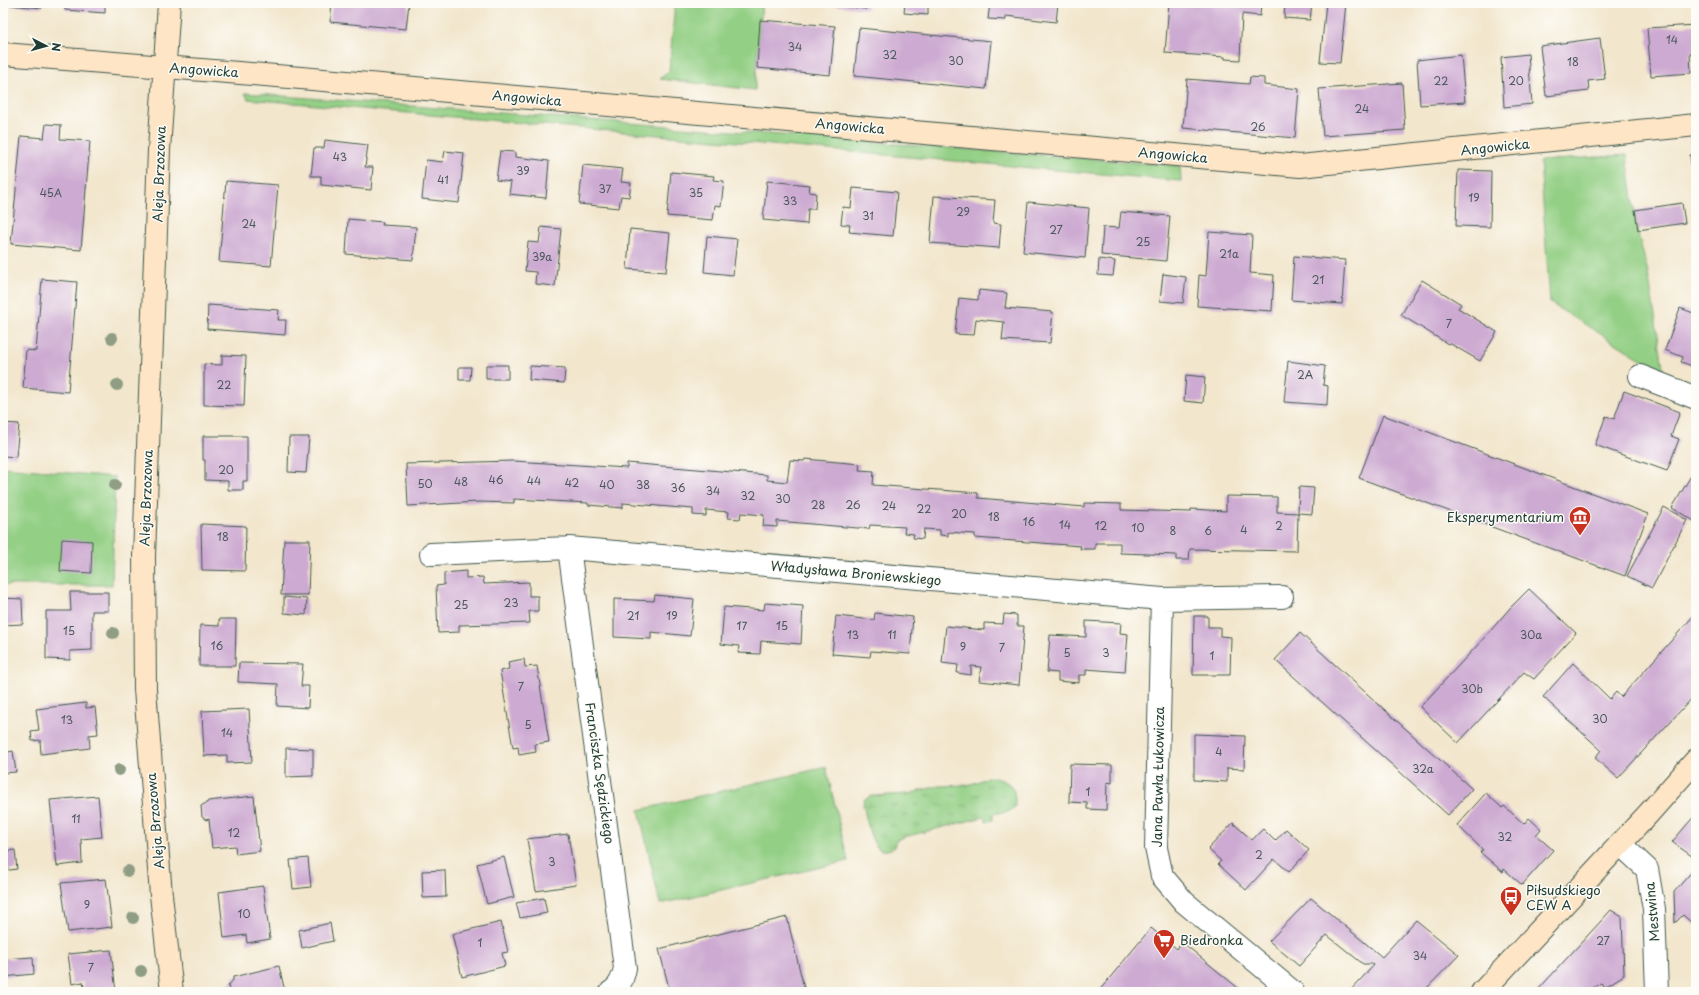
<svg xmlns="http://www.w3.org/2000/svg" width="1699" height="995" font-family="'Playpen Sans',sans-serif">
  <defs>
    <pattern id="park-tufts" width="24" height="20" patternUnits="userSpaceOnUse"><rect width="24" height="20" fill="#93cf84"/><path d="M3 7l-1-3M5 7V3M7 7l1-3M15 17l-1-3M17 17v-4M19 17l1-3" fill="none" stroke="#77a96d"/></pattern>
  </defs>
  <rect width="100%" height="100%" fill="#fdfcf7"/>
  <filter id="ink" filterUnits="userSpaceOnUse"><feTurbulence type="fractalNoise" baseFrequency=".025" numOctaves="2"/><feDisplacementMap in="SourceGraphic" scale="8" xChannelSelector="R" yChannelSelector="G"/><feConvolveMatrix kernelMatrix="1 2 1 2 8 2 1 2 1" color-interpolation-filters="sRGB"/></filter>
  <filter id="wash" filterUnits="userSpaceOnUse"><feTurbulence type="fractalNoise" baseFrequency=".012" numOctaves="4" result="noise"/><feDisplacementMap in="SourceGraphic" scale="16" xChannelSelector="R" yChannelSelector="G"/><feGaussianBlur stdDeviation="0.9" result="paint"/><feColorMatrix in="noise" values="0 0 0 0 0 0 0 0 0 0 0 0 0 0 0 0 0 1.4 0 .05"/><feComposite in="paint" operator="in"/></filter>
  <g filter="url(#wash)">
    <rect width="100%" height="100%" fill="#f2e6cc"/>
    <path fill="#93cf84" stroke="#59865c" d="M675 3H762L755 90 660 79 669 71Z
      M245 93 1180 166 1181 181 248 99Z
      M1627 155 1637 230 1648 272 1664 373 1550 303 1540 161Z
      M3 467 115 477 112 585H3Z
      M826 767 848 861 660 904 639 810Z"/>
    <path fill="url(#park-tufts)" stroke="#59865c" d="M990 777C1010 781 1016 785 1015 807L1010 811 993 814V820L986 821 984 817 904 837 896 840 894 848C891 849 886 851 882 850 870 848 866 814 863 804L864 800 871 796 908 794 938 786 968 785Z"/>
    <g id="blocks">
      <path fill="#cdaad2" d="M8 3H43L42 8 8 5Z
        M65 3H105V13L65 10Z
        M332 3H409L406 29 330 22Z
        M831 3H867L866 9 831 5Z
        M905 3H928V15L904 13Z
        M990 3H1058L1056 22 1006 16V20L988 19Z
        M1169 3H1261L1260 16 1242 14 1240 60 1225 59V57L1165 53Z
        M1285 3H1312L1310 20 1284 18Z
        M1326 3H1346L1340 63 1320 62Z
        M760 20 835 26 830 75 757 68Z
        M1696 25V52L1690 53 1691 73 1651 76 1647 28Z
        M859 28 991 41 986 89 854 76Z
        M1600 38 1605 79 1588 81 1589 91 1546 96 1540 46Z
        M1528 54 1532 104 1504 107 1501 57Z
        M1461 55 1465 102 1420 105 1417 60Z
        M1250 77 1264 78V85L1299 89 1295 138 1183 128 1187 79 1249 84Z
        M1402 83 1405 130 1323 136 1319 89Z
        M46 124 61 125 60 139 90 141 81 250 11 244 21 136 44 138Z
        M325 140 368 145 365 167H373L371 190 321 185V176H311L314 148H324Z
        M445 151 464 153 459 203 422 199 426 160 443 162Z
        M500 151 515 152V157L549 161 546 198 509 194 511 182 496 180Z
        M1696 154V203H1695L1690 155Z
        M583 165 623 169 621 182 631 183 629 197 621 196 619 208 579 204Z
        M1458 170 1491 171 1490 227 1456 226Z
        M671 172 714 176 713 180 724 181 721 206 715 205 713 220 667 216Z
        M226 181 278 185 271 266 219 262Z
        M767 181 810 185 809 192 816 193 815 209H808L807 224 763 220Z
        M853 188 897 192 893 236 849 232 850 225 841 224 843 207 851 208Z
        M934 196 995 200 993 223 1001 224 999 248 930 243Z
        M1028 202 1089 208 1085 258 1023 252Z
        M1682 203 1685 223 1638 230 1635 210Z
        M1121 212 1170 216 1166 261 1101 255 1103 227 1119 228Z
        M348 219 383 222 382 225 416 227 413 260 346 254Z
        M541 227 561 229 555 286 535 284 536 272 525 271 528 242 539 243Z
        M630 229 670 233 666 272 627 269Z
        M1209 232 1252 235 1250 273 1274 275 1272 311 1197 306 1199 275 1206 276Z
        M707 236 737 239 733 275 704 272Z
        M1294 256 1345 260 1342 304 1291 300Z
        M1099 259 1115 261 1113 276 1098 275Z
        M1163 274 1186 277 1183 303 1160 301Z
        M42 279 77 282 68 392 23 388 26 350 36 351Z
        M1422 280 1461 304 1458 308 1497 332 1480 361 1449 343 1448 344 1401 315Z
        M979 290 1007 293 1005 308 1053 312 1050 343 1002 340 1004 322 976 319 974 335 955 334 959 298 978 300Z
        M208 305 279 310 278 320H286L285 335 207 329Z
        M1680 308 1696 314 1695 367 1681 362 1683 357 1665 350Z
        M222 355 246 356 244 406 204 405V364L222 365Z
        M1288 361 1325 366 1323 385 1328 386 1327 405 1284 402Z
        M486 365H508V379H486Z
        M530 366 565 368 564 383 529 380Z
        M459 367H471L470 380H459Z
        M1186 375 1205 377 1203 403 1184 401Z
        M1624 391 1680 412 1671 436 1679 439 1667 471 1595 445 1606 416 1614 419Z
        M1383 415 1648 514 1625 576 1359 478Z
        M3 423 19 424 16 457 3 456Z
        M203 436H247V481H243V490H228V481L205 480V460H203Z
        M289 437H309L306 473 288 472Z
        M805 459 860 464 859 470 874 471 873 485 978 493V498L1084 507V503L1121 504V510L1191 512V509L1226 511V496L1277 497V512L1298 513 1297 551 1190 549 1189 560H1176V555L1120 553V543H1095V549H1080L1081 546 975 538V534L948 532V536L940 535V530L924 529 923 539 913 538 914 534 904 533 905 527 870 525 869 529 777 521V527L763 526 764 515 741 513 740 519 728 518 729 512 706 510V516L693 515V509L623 503V508L588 505V503L514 499V503L479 502 408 506 406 464 513 461 627 468V463L767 475V480L787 482 790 460 804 461Z
        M1692 474 1696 476V522L1672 508Z
        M1299 487 1314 488 1312 514 1298 513Z
        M1664 507 1687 520 1652 588 1627 576Z
        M201 524 246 526 245 571 202 570Z
        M62 539 92 541 91 573 60 571Z
        M284 540H310L308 595H281Z
        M466 571V578L483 577 484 584 529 582V596H538V611H529L530 623 459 625V632L438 633 436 586 444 585V573Z
        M1529 589 1576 633 1534 679 1524 672 1458 743 1420 707 1486 636 1510 608Z
        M70 592H108V611H92V650L70 651V660L46 659V611H71Z
        M655 595 694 599 690 636 651 632V639L614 637V599L654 601Z
        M284 597 307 599 306 615 284 613Z
        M3 598 22 599 23 624 3 625Z
        M765 603 803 606 801 644 761 641 760 654 738 653 739 646 721 644 724 607 764 610Z
        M875 613 913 617 910 654 871 651 870 657 832 654 836 616 874 620Z
        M1696 613V694L1618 778 1595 758 1601 750 1543 697 1573 663 1610 699 1616 692 1621 697Z
        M1004 614 1017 615V626H1024L1019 685 979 681 981 667 971 666V675L957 673 958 665 942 663 946 626 984 630V623L1003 624Z
        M1194 616H1208V627H1220V636L1231 637 1230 675H1193Z
        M219 619H236L235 666H199L200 625 219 626Z
        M1086 621 1121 623 1120 633 1128 634 1125 672 1086 669V675H1079V683L1058 681V673L1047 672 1050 635 1086 637Z
        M1300 633 1472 789 1448 815 1275 660Z
        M524 659 525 667 537 666 549 742 535 744 536 752 519 755 518 747 513 748 500 671 509 669 508 662Z
        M239 663 303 664 301 686H309L308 708 277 706 278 684 238 682Z
        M86 703V708L95 707 98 734 89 735 90 748 41 754 40 740 32 741 31 731 39 730 36 709Z
        M249 709 252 762 227 763V755L204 756 202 711Z
        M1194 734 1245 736 1244 769 1227 768V782L1194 780Z
        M286 748 313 749V776L286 777Z
        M13 751 16 772 3 773V753Z
        M1070 764 1112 765V783L1107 782 1106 810 1087 809V803L1069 802Z
        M1486 793 1502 808 1504 806 1524 824 1529 818 1541 829 1536 835 1553 850 1522 885 1504 869 1503 872 1480 852 1483 850 1457 825Z
        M98 796 102 837 81 839 82 863 57 866 50 800Z
        M254 796 260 851 236 854 235 846 212 848 209 819 206 820 202 817 201 806 204 804 207 803 208 801Z
        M1696 814V859L1672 842Z
        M1233 823 1252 840 1263 829 1275 841 1286 829 1309 850 1289 872 1274 859 1246 890 1218 864 1221 861 1208 849Z
        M568 834 576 885 536 891 527 839Z
        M15 850 17 869 3 871V851Z
        M504 857 514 897 487 904 477 864Z
        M308 858 311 887 293 889 290 860Z
        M1696 867V922L1694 925 1683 915 1675 923 1674 892Z
        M445 870 446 897 423 898 422 871Z
        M106 879 112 927 68 932 61 883Z
        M263 886 270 939 247 943 246 935 224 938 219 892Z
        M544 898 547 913 520 918 516 903Z
        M1311 898 1382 957 1416 920 1459 955 1423 992H1349L1374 965 1373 964H1363L1327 935 1299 966 1269 941Z
        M1611 910 1622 917 1624 975 1605 987 1601 983 1587 991 1588 992H1536Z
        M787 917 805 992H670L659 949Z
        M501 922 508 952 502 953 505 966 462 977 452 934Z
        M330 923 333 941 302 948 299 930Z
        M1151 928 1177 949 1182 942 1243 992H1098Z
        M111 950 116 992H85L83 982 72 984 68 954Z
        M33 957 34 974 3 977V959Z
        M279 966 285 992H230L228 986 233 980V977Z"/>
    </g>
  </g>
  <g filter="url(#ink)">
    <use href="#blocks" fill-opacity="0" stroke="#3f564b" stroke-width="1"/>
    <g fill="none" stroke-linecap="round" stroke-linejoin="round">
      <g stroke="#3f564b" stroke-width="24">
        <path id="street" d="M1640 376 1696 398
          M569 548 625 968C623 978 620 987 611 992
          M431 554 569 548 1162 599 1282 597
          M1162 599 1156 848 1162 876 1184 902 1293 992
          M1620 844 1647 869 1654 909 1657 992"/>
      </g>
      <g stroke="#3f564b" stroke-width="24">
        <path id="secondary" d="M169 3 159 150 144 556 145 689 161 895 172 992
          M3 54 301 78 1300 166 1696 125
          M1482 992 1649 813 1696 760"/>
      </g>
      <use href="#street" stroke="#fff" stroke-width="22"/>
      <use href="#secondary" stroke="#fde5c5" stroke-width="22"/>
    </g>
    <g fill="#8e9d83">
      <circle cx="112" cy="338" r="6"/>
      <circle cx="117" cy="385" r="6"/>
      <circle cx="115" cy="485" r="6"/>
      <circle cx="113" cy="633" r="6"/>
      <circle cx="119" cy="770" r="6"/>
      <circle cx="128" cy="871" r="6"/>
      <circle cx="133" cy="918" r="6"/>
      <circle cx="141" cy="971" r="6"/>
    </g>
  </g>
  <defs>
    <g id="museum-pin" transform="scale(1.15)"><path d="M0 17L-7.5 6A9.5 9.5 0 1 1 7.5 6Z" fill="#c8321e" stroke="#fdfcf7"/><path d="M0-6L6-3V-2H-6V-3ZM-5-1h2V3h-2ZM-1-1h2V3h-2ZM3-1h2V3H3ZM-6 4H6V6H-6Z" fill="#fff"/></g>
    <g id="bus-pin" transform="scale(1.15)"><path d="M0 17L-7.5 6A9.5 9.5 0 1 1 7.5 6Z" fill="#c8321e" stroke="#fdfcf7"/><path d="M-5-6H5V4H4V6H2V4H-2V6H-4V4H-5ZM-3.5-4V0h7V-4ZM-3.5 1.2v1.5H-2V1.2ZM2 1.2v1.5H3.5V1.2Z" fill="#fff"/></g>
    <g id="supermarket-pin" transform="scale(1.15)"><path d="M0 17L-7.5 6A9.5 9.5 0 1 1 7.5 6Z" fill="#c8321e" stroke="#fdfcf7"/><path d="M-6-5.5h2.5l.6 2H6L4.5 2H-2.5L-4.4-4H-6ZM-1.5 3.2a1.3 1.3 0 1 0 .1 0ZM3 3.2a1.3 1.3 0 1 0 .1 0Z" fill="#fff"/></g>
  </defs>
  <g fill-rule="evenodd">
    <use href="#museum-pin" x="1580" y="517"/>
    <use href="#bus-pin" x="1511" y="897"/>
    <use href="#supermarket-pin" x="1164" y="940"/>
  </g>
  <g text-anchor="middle" stroke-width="3" stroke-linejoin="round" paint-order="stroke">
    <g font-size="11" fill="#4a585c">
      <text x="1672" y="44">14</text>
      <text x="795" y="51">34</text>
      <text x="890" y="59">32</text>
      <text x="956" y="65">30</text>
      <text x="1573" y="66">18</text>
      <text x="1441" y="85">22</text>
      <text x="1516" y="85">20</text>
      <text x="1362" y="113">24</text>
      <text x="1258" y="131">26</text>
      <text x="340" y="161">43</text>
      <text x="523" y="175">39</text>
      <text x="443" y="184">41</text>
      <text x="605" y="193">37</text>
      <text x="51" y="197">45A</text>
      <text x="696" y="197">35</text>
      <text x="1474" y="202">19</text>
      <text x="790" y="205">33</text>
      <text x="963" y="216">29</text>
      <text x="868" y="220">31</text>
      <text x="249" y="228">24</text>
      <text x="1056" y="234">27</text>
      <text x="1143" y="246">25</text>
      <text x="1229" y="258">21a</text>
      <text x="542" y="261">39a</text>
      <text x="1318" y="284">21</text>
      <text x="1449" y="328">7</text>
      <text x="1305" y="379">2A</text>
      <text x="224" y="389">22</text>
      <text x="226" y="474">20</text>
      <text x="496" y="484">46</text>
      <text x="534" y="485">44</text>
      <text x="461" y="486">48</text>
      <text x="572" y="487">42</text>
      <text x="425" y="488">50</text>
      <text x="607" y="489">40</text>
      <text x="643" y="489">38</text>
      <text x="678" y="492">36</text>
      <text x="713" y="495">34</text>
      <text x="748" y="500">32</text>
      <text x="783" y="503">30</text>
      <text x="818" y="509">28</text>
      <text x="853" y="509">26</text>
      <text x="889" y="510">24</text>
      <text x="924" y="513">22</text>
      <text x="959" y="518">20</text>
      <text x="994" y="521">18</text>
      <text x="1029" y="526">16</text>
      <text x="1065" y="529">14</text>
      <text x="1101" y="530">12</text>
      <text x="1279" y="530">2</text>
      <text x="1138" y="532">10</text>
      <text x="1244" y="534">4</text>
      <text x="1173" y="535">8</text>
      <text x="1208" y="535">6</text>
      <text x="223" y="541">18</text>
      <text x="511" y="607">23</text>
      <text x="461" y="609">25</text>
      <text x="633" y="620">21</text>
      <text x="672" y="620">19</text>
      <text x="742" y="630">17</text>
      <text x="782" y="630">15</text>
      <text x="69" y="635">15</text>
      <text x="853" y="639">13</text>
      <text x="892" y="639">11</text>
      <text x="1531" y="639">30a</text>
      <text x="217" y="650">16</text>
      <text x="963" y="651">9</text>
      <text x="1002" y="652">7</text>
      <text x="1067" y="657">5</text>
      <text x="1106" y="657">3</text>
      <text x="1212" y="660">1</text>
      <text x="521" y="691">7</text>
      <text x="1472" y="693">30b</text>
      <text x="1600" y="723">30</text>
      <text x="67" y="724">13</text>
      <text x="528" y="729">5</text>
      <text x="227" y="737">14</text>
      <text x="1219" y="756">4</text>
      <text x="1423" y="773">32a</text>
      <text x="1088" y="796">1</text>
      <text x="76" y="823">11</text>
      <text x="234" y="837">12</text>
      <text x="1505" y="841">32</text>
      <text x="1259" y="859">2</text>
      <text x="552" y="866">3</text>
      <text x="87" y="909">9</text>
      <text x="244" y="918">10</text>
      <text x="1603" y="945">27</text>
      <text x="480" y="947">1</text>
      <text x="1420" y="960">34</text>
      <text x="91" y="972">7</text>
    </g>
    <g font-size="13" fill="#1f3d34" stroke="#fdfcf7">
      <text transform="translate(204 70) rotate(4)" y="5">Angowicka</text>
      <text transform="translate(527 98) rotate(5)" y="5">Angowicka</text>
      <text transform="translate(850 126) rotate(5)" y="5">Angowicka</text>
      <text transform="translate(1495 147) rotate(-6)" y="5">Angowicka</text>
      <text transform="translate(1173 155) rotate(5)" y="5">Angowicka</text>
      <text transform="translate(159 174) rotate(-88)" y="5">Aleja Brzozowa</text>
      <text transform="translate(146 498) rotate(-88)" y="5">Aleja Brzozowa</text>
      <text transform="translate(856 573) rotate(5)" y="5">Władysława Broniewskiego</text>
      <text transform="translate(600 773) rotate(82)" y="5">Franciszka Sędzickiego</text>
      <text transform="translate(1158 777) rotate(-89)" y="5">Jana Pawła Łukowicza</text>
      <text transform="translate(155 821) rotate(-95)" y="5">Aleja Brzozowa</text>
      <text transform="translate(1652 912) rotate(-95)" y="5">Mestwina</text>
    </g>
    <g font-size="13" fill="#1f3d34" stroke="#fdfcf7" text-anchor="start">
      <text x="1564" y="522" text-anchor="end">Eksperymentarium</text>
      <text x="1526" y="895">Piłsudskiego<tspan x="1526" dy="15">CEW A</tspan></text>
      <text x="1180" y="945">Biedronka</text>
    </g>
  </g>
  <rect width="1699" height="995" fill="none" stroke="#fdfcf7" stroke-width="16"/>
  <g transform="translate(46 46) rotate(96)" stroke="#fdfcf7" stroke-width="3" paint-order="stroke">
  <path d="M0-3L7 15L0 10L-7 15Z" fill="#1f3d34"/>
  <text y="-6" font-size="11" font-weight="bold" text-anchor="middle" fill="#1f3d34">N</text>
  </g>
</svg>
